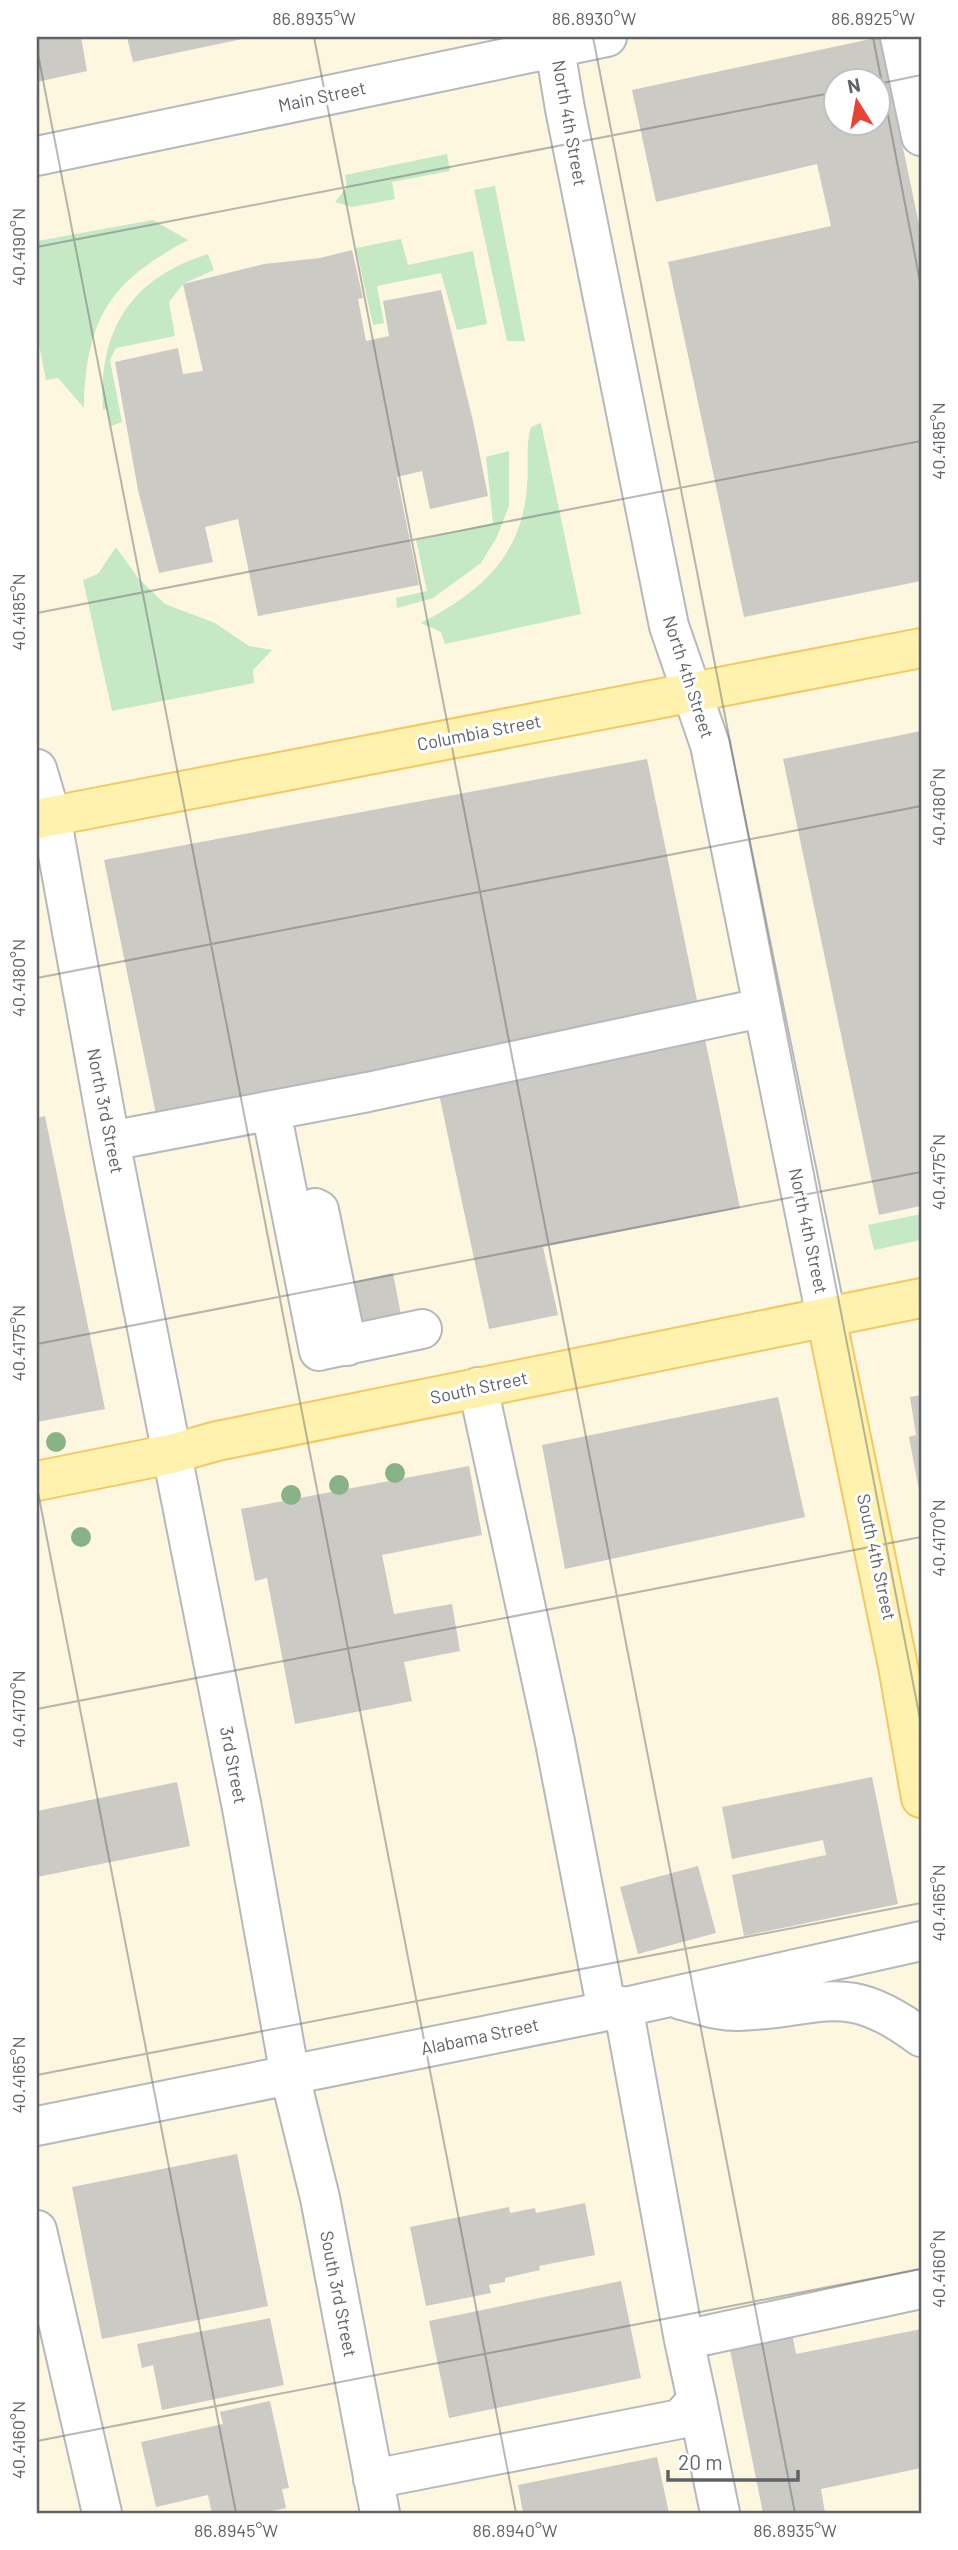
<svg xmlns="http://www.w3.org/2000/svg" width="958" height="2550" font-family="Barlow,sans-serif">
  <rect width="100%" height="100%" fill="#f1efe8"/>
  <path fill="#fef7e0" fill-rule="evenodd" d="M37 37H921V2513H37ZM836 80H878V122H836Z"/>
  <path fill="#c5e8c5" d="M447 154 450 171 392 182 395 199 352 207 335 202 347 187 345 175Z
    M495 186 525 341H507L474 190Z
    M153 220 188 240C109 282 86 319 84 408L58 378 46 380 37 335V241Z
    M401 239 408 265 473 251 487 324 457 330 441 273 377 286 384 323 373 325 356 248Z
    M208 254 214 270 183 284 169 302 175 336 116 348 110 360 122 422 111 426 107 409 103 410C98 330 131 278 208 254Z
    M541 423 581 614 445 644 441 632 421 623C480 592 522 557 527 486 529 466 525 446 531 427Z
    M509 451V506L497 537 481 563 433 598 397 608 396 598 427 591 416 540 493 523 486 457Z
    M116 547 138 578 165 604 215 623 249 646 272 650 253 670 254 683 112 711 83 580 98 574Z
    M921 1214V1240L874 1250 868 1225Z"/>
  <path fill="#cccac5" fill-rule="evenodd" d="M37 37H81L87 71 37 82Z
    M127 37H247V38L133 62Z
    M880 37 921 234V581L744 617 668 262 831 226 817 164 656 202 632 90ZM836 80H878V122H836Z
    M352 250 363 298 358 299 366 341 389 336 383 301 441 290 473 421 488 496 430 509 422 471 397 477 419 585 258 616 238 519 205 527 213 562 159 573 138 490 115 362 178 348 183 374 203 371 183 284 264 264 320 258Z
    M921 731V1206L879 1215 783 759Z
    M647 759 740 1208 543 1247 558 1315 489 1329 432 1061 156 1114 104 860Z
    M45 1116 105 1409 37 1422V1118Z
    M393 1273 401 1315 319 1331 310 1291Z
    M921 1395V1496H920L909 1437 916 1435 910 1397Z
    M778 1397 805 1517 565 1569 542 1445Z
    M469 1466 482 1535 382 1555 394 1614 452 1604 460 1651 404 1662 412 1701 295 1724 267 1578 255 1581 241 1509Z
    M872 1777 898 1904 744 1936 732 1875 826 1855 823 1840 732 1859 722 1807Z
    M177 1782 190 1846 37 1877V1811Z
    M698 1866 716 1933 638 1954 620 1887Z
    M237 2154 268 2306 102 2339 72 2187Z
    M585 2203 595 2255 539 2266 540 2270 505 2278V2282L489 2285 491 2293 426 2306 410 2227 509 2207 510 2213 535 2208 536 2213Z
    M621 2281 641 2378 449 2418 429 2321Z
    M270 2318 284 2385 162 2410 153 2365 142 2368 137 2344Z
    M791 2328 796 2354 921 2329V2468L821 2489 825 2513H763L728 2340Z
    M270 2401 289 2488 282 2489 286 2508 263 2513H212L208 2495 156 2507 141 2442 223 2424 220 2412Z
    M657 2457 669 2513H523L518 2485Z"/>
  <g fill="none" stroke-linecap="round" stroke-linejoin="round">
    <g stroke="#b5b8bc" stroke-width="42">
      <path id="minor" d="M553 37 565 109 669 626 710 745 826 1317
        M900 37 921 136
        M37 156 607 37
        M37 769 51 816 110 1141 242 1808 290 2076 320 2198 380 2513
        M271 1111 319 1351
        M110 1141 368 1092 761 1008
        M315 1208 319 1210 347 1346
        M323 1350 422 1329
        M478 1387 555 1742 607 2011
        M681 2000C699 2004 720 2012 739 2011 822 2008 844 1979 921 2037
        M623 2006 684 2340 921 2289
        M37 2126 607 2011 921 1941
        M37 2230 102 2513
        M697 2400 720 2513
        M373 2479 680 2419 697 2400 684 2340"/>
    </g>
    <g stroke="#f2c960" stroke-width="42">
      <path id="major" d="M37 819 921 648
        M826 1317 898 1666 921 1798
        M37 1481 171 1454 217 1441 921 1298"/>
    </g>
    <use href="#minor" stroke="#fff" stroke-width="38"/>
    <use href="#major" stroke="#fff2af" stroke-width="38"/>
  </g>
  <g fill="#89b387">
    <circle cx="56" cy="1442" r="10"/>
    <circle cx="395" cy="1473" r="10"/>
    <circle cx="339" cy="1485" r="10"/>
    <circle cx="291" cy="1495" r="10"/>
    <circle cx="81" cy="1537" r="10"/>
  </g>
  <path fill="none" stroke="#5f6368" stroke-width="2" stroke-opacity="0.45" d="M314 37 795 2513M593 37 921 1724M873 37 921 287M37 49 516 2513M878 84 921 75M37 247 836 92M37 613 921 441M37 978 921 806M37 1344 921 1172M37 1487 236 2513M37 1709 921 1537M37 2075 921 1903M37 2441 921 2269"/>
  <g text-anchor="middle" stroke-width="6" stroke-linejoin="round" paint-order="stroke">
    <g font-size="18" fill="#5f6368" stroke="#fff">
      <text transform="translate(322 97) rotate(-12)" y="6">Main Street</text>
      <text transform="translate(569 123) rotate(80)" y="6">North 4th Street</text>
      <text transform="translate(688 677) rotate(72)" y="6">North 4th Street</text>
      <text transform="translate(479 733) rotate(-11)" y="6">Columbia Street</text>
      <text transform="translate(105 1111) rotate(79)" y="6">North 3rd Street</text>
      <text transform="translate(808 1231) rotate(78)" y="6">North 4th Street</text>
      <text transform="translate(479 1388) rotate(-12)" y="6">South Street</text>
      <text transform="translate(876 1557) rotate(78)" y="6">South 4th Street</text>
      <text transform="translate(233 1765) rotate(79)" y="6">3rd Street</text>
      <text transform="translate(480 2037) rotate(-12)" y="6">Alabama Street</text>
      <text transform="translate(338 2294) rotate(79)" y="6">South 3rd Street</text>
    </g>
  </g>
  <rect width="958" height="2550" fill="none" stroke="#ffffff" stroke-width="77"/>
  <g transform="translate(857 102) rotate(349)"><circle r="33" fill="#ffffff" stroke="#bfc1c3" stroke-width="2"/>
  <path d="M0-5L12 26L0 18L-12 26Z" fill="#ea4335"/>
  <text y="-10" font-size="19" font-weight="bold" text-anchor="middle" fill="#5f6368">N</text>
  </g>
  <path d="M668 2470v10h130v-10" fill="none" stroke="#5f6368" stroke-width="3.5"/>
  <text x="678" y="2470" font-size="21" fill="#5f6368" stroke="#ffffff" stroke-width="5" paint-order="stroke">20 m</text>
  <rect x="38" y="38" width="882" height="2474" fill="none" stroke="#5f6368" stroke-width="2.5"/>
  <g font-size="18" text-anchor="middle" fill="#5f6368">
    <text x="314" y="25">86.8935°W</text>
    <text x="594" y="25">86.8930°W</text>
    <text x="873" y="25">86.8925°W</text>
    <text transform="translate(19 247) rotate(-90)" y="6">40.4190°N</text>
    <text transform="translate(939 441) rotate(-90)" y="6">40.4185°N</text>
    <text transform="translate(19 612) rotate(-90)" y="6">40.4185°N</text>
    <text transform="translate(939 807) rotate(-90)" y="6">40.4180°N</text>
    <text transform="translate(19 978) rotate(-90)" y="6">40.4180°N</text>
    <text transform="translate(939 1172) rotate(-90)" y="6">40.4175°N</text>
    <text transform="translate(19 1343) rotate(-90)" y="6">40.4175°N</text>
    <text transform="translate(939 1538) rotate(-90)" y="6">40.4170°N</text>
    <text transform="translate(19 1709) rotate(-90)" y="6">40.4170°N</text>
    <text transform="translate(939 1903) rotate(-90)" y="6">40.4165°N</text>
    <text transform="translate(19 2075) rotate(-90)" y="6">40.4165°N</text>
    <text transform="translate(939 2269) rotate(-90)" y="6">40.4160°N</text>
    <text transform="translate(19 2440) rotate(-90)" y="6">40.4160°N</text>
    <text x="236" y="2537">86.8945°W</text>
    <text x="515" y="2537">86.8940°W</text>
    <text x="795" y="2537">86.8935°W</text>
  </g>
</svg>
